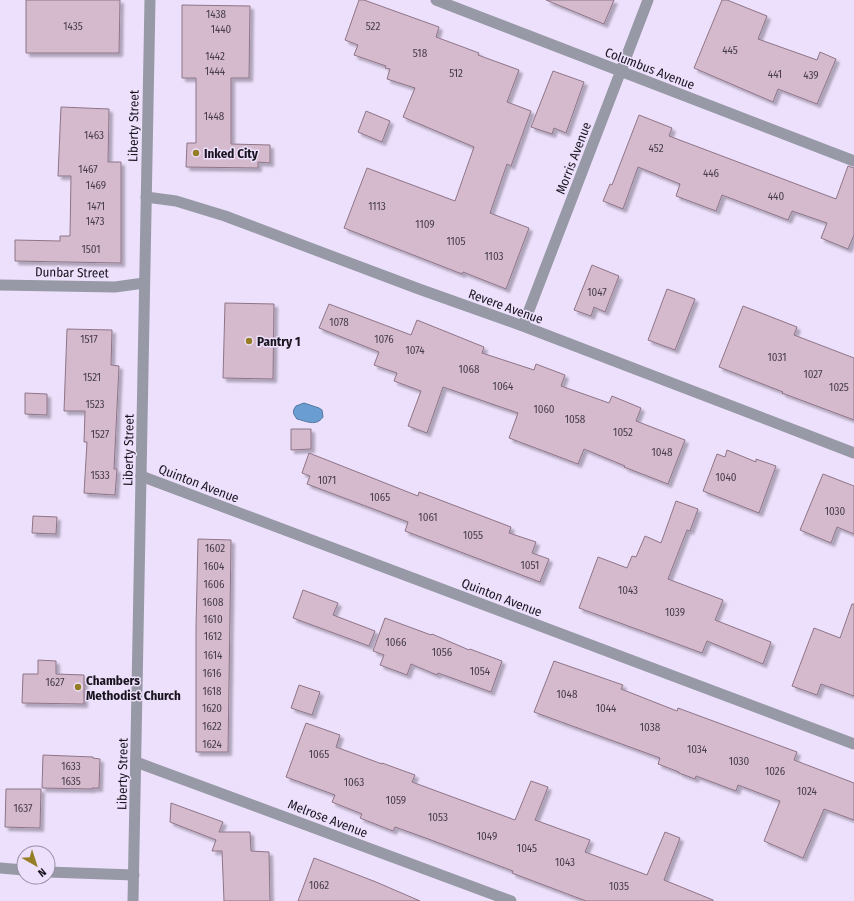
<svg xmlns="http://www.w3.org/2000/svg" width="854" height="901" font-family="'Fira Sans Condensed',sans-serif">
  <defs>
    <filter id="shadow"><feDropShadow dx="3.5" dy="3.5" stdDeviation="1" flood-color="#0004"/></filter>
  </defs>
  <rect width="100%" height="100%" fill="#ede0fc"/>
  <path fill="#6a9ed2" stroke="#52759c" d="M304 403 319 408 322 410 323 417C316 427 306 421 297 419 293 414 292 411 296 406Z"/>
  <path fill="#d5bacd" stroke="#8e7487" filter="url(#shadow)" d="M26 0H120L119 53H26Z
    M359 0H364L439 27 436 37 479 53 478 55 519 70 507 102 531 111 511 166 507 164 490 213 529 228 506 289 463 272 462 274 344 228 367 168 455 201 474 147 403 117 415 88 387 79 390 69 385 68 386 66 354 55 358 45 345 40Z
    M546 0H614L604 24Z
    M722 0H727L767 16 758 39 817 60 820 52 836 59 817 104 778 89 773 102 694 68Z
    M182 5 250 6 249 78H231V144L270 145V163L258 162V168L186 167 187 143H196V78H182Z
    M553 71 584 82 566 133 554 128 552 134 531 127Z
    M61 107 109 109 108 162H121V263L15 261V240L60 241V236H70L71 176H58Z
    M366 111 390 121 382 142 358 132Z
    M639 115 672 128 669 136 836 199 848 166 854 168V235L848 249 821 238 827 223 792 211 788 220 722 195 716 211 676 196 680 184 638 167 623 209 603 201 610 184 612 185Z
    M592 265 619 276 605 312 594 307 591 316 574 310Z
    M667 289 695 299 675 350 648 340Z
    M225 303 274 304 273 379 223 378Z
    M329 304 411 335 417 320 484 347 482 353 534 370 536 364 565 375 561 386 609 403 612 396 641 408 636 421 685 440 668 484 624 467 625 466 584 449 578 464 509 438 518 413 443 387 427 433 408 426 421 391 394 381 397 373 374 365 379 352 319 328Z
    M743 306 797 327 794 335 854 358V420L782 393 783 392 719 367Z
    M67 329 112 330 111 365 119 366 114 469H117L115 495 84 493 87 442H84L85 411H64Z
    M25 393 47 394V415L25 414Z
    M291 429H311V449L291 450Z
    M727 450 756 462V459L776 466 759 513 703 491 717 454 725 457Z
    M309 453 418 496 419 492 511 527 509 533 536 542 532 553 549 559 540 582 405 531 408 522 307 484 310 476 302 473Z
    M823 474 854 486V534L837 527 831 543 800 530Z
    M676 501 698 509 690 531 687 530 668 579 723 600 715 620 771 642 763 664 707 641 702 653 579 608 598 557 627 568 632 556 636 557 645 536 661 543Z
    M33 516 57 517 56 534 32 533Z
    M198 539 231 540 228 752H196V627Z
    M303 590 338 603 333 615 375 631 369 646 293 618Z
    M852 604H854V696L821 684 817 695 792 686 814 628 840 638Z
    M385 618 431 635 432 634 469 650 470 649 502 661 491 692 438 673 437 675 411 664 407 675 380 665 384 655 373 651Z
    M38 660 56 661V674L84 675V704L22 703 23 674H38Z
    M554 661 623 685 621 689 677 711 678 708 797 752 794 760 854 783V820L824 809 803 858 764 841 780 801 738 785 736 791 696 776 695 779 679 773V772L658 764 660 758 534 712Z
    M299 685 320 692 312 715 291 708Z
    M306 723 340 735 336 747 382 764V763L415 775 412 782 515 820 531 781 548 787 535 820 590 840 585 852 647 875 665 832 680 838 664 880 713 900V901H586L512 873 513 871 423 837 395 827 393 831 360 818 362 814 332 802 335 795 286 777Z
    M43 755 93 757V758L100 759 99 788H92V789L42 788Z
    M6 789H41L40 828 5 827Z
    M171 803 223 822 219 832H250L251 851 269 852 270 901H224L222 851H212L216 840 170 822Z
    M314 858 376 882 420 901H298Z"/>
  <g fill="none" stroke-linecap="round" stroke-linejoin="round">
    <path stroke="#9799a6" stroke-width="11" d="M436 0 854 161
      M146 197 176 201 225 216 419 289 523 326 854 453
      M0 285 115 287 144 283
      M523 326 648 0
      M141 476 854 744
      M136 762 511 901
      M0 868 24 870
      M48 872 134 875"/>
    <path stroke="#9799a6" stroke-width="11" d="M133 901 150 0"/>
  </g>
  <g fill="#957d25" stroke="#ede0fc" stroke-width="1.5">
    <circle cx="196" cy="153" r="4"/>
    <circle cx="249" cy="341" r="4"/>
    <circle cx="78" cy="687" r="4"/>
  </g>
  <g text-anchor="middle" stroke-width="3" stroke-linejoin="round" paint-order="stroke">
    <g font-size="11" fill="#483e4a">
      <text x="216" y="18">1438</text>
      <text x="73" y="30">1435</text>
      <text x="373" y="30">522</text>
      <text x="221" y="33">1440</text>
      <text x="730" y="54">445</text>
      <text x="420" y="57">518</text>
      <text x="215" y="60">1442</text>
      <text x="215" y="75">1444</text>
      <text x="456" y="77">512</text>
      <text x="775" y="78">441</text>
      <text x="811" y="79">439</text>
      <text x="214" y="120">1448</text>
      <text x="94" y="139">1463</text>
      <text x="656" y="152">452</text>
      <text x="88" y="173">1467</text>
      <text x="711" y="177">446</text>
      <text x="96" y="189">1469</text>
      <text x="776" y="200">440</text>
      <text x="96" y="210">1471</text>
      <text x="377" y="210">1113</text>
      <text x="95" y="225">1473</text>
      <text x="425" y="228">1109</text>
      <text x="456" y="245">1105</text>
      <text x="91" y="253">1501</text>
      <text x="494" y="260">1103</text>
      <text x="597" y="296">1047</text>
      <text x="339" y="326">1078</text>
      <text x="89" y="343">1517</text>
      <text x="384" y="343">1076</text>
      <text x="415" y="354">1074</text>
      <text x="777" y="361">1031</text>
      <text x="469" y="373">1068</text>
      <text x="813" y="378">1027</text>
      <text x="92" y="381">1521</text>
      <text x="503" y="390">1064</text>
      <text x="839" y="391">1025</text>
      <text x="95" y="408">1523</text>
      <text x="544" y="413">1060</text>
      <text x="575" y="423">1058</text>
      <text x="623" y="436">1052</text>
      <text x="100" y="438">1527</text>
      <text x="662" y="456">1048</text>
      <text x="100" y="479">1533</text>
      <text x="726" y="481">1040</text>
      <text x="327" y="484">1071</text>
      <text x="380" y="501">1065</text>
      <text x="835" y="515">1030</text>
      <text x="428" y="521">1061</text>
      <text x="473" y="539">1055</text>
      <text x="215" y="552">1602</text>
      <text x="530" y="569">1051</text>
      <text x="214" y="570">1604</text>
      <text x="214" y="588">1606</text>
      <text x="628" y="594">1043</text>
      <text x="213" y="606">1608</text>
      <text x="675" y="616">1039</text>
      <text x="213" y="623">1610</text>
      <text x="213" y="640">1612</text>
      <text x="396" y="646">1066</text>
      <text x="442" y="656">1056</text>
      <text x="213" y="659">1614</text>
      <text x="480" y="675">1054</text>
      <text x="212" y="677">1616</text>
      <text x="55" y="686">1627</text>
      <text x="212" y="695">1618</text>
      <text x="567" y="698">1048</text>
      <text x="212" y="712">1620</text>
      <text x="606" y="712">1044</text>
      <text x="212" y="730">1622</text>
      <text x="650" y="731">1038</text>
      <text x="212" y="748">1624</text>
      <text x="697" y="753">1034</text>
      <text x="319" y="758">1065</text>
      <text x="739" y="765">1030</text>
      <text x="71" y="770">1633</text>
      <text x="775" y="775">1026</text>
      <text x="71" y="785">1635</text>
      <text x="354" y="786">1063</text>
      <text x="807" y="795">1024</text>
      <text x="396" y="804">1059</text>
      <text x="23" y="812">1637</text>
      <text x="438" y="821">1053</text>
      <text x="487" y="840">1049</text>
      <text x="527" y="852">1045</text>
      <text x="565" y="866">1043</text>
      <text x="319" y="889">1062</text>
      <text x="619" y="890">1035</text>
    </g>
    <g font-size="13" fill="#19141e" stroke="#ede0fc">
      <text transform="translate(650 68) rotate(21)" y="5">Columbus Avenue</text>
      <text transform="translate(133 126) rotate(-89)" y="5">Liberty Street</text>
      <text transform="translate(573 158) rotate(-69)" y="5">Morris Avenue</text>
      <text transform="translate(72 272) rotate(1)" y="5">Dunbar Street</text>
      <text transform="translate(506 306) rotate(20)" y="5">Revere Avenue</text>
      <text transform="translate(128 450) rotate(-89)" y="5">Liberty Street</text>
      <text transform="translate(199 483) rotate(21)" y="5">Quinton Avenue</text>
      <text transform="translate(502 597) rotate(21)" y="5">Quinton Avenue</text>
      <text transform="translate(122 774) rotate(-89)" y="5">Liberty Street</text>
      <text transform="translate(328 818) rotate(21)" y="5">Melrose Avenue</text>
    </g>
    <g font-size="13" font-weight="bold" fill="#19141e" stroke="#ede0fc" text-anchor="start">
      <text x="204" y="158">Inked City</text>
      <text x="257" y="346">Pantry 1</text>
      <text x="86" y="685">Chambers<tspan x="86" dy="15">Methodist Church</tspan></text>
    </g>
  </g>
  <g transform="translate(36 865) rotate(141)"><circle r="19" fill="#ede0fc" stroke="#988ea3"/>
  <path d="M0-3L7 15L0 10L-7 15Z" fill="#957d25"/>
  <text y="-6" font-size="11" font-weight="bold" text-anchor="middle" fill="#19141e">N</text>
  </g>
</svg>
